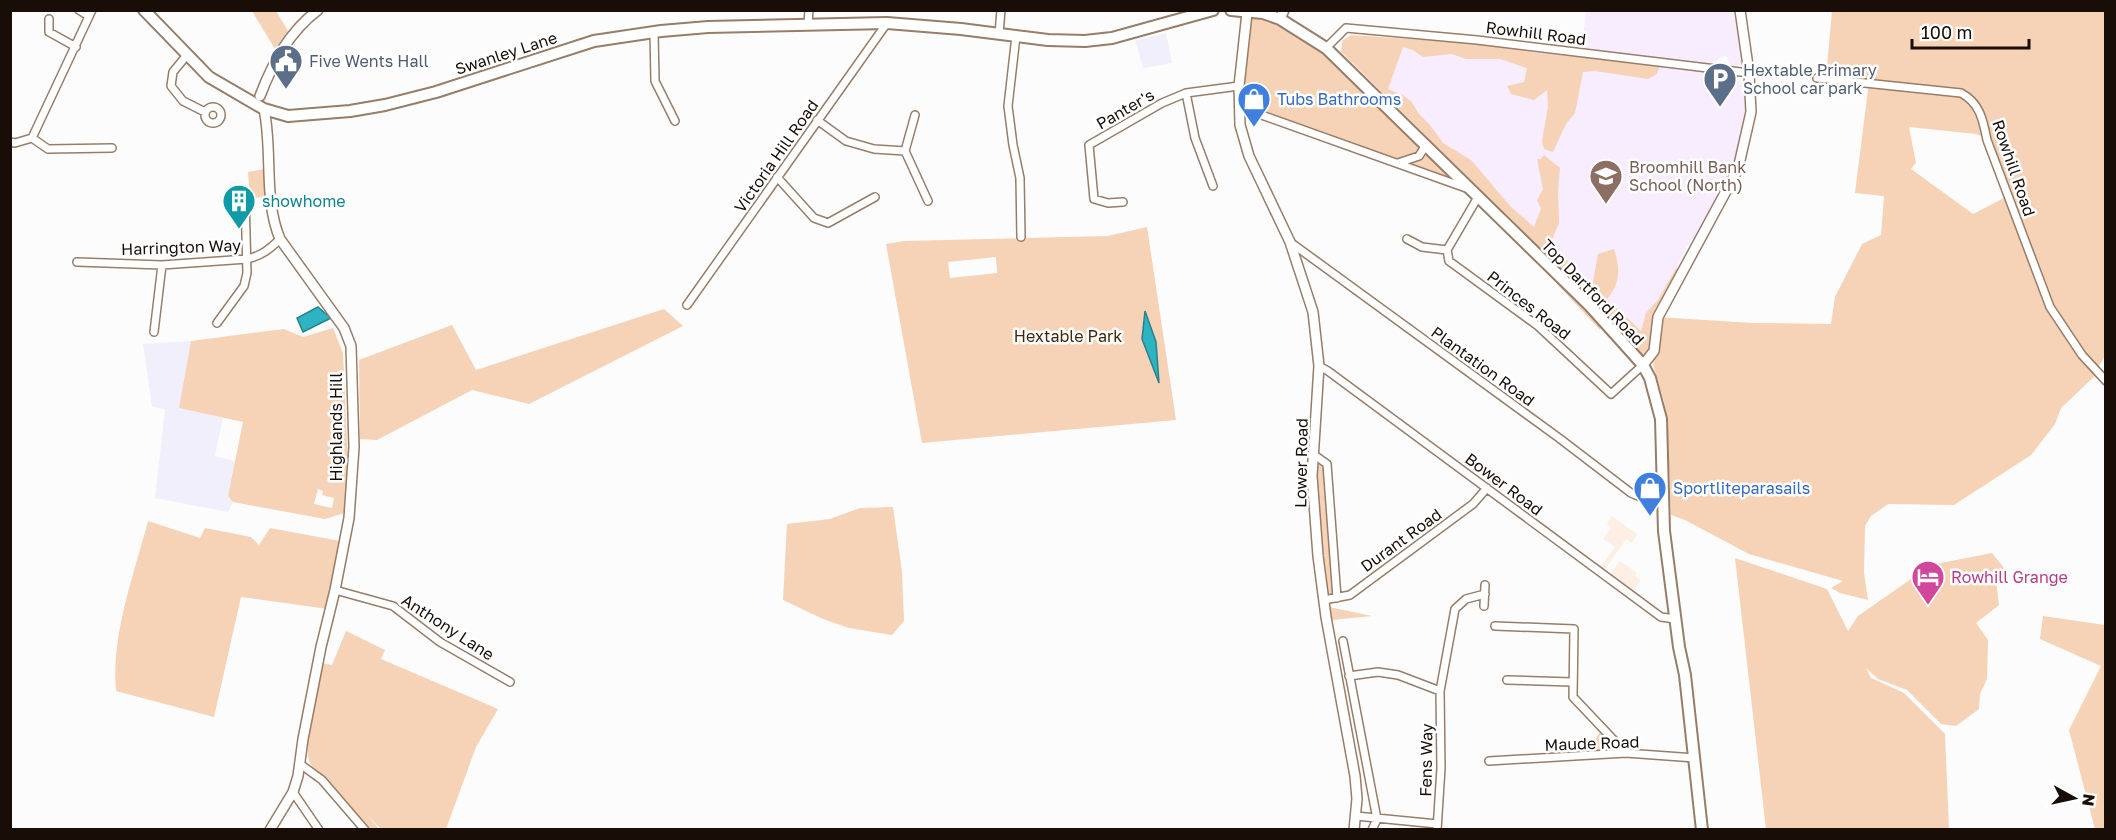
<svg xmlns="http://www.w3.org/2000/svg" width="2116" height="840" font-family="'Golos Text',sans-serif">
  <rect width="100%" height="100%" fill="#fcfcfc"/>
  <path fill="#f2effd" d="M1166 33 1172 63 1143 68 1135 40Z
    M191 341 180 407 223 418 215 456 235 461 228 496 233 502 228 512 155 498 165 409 152 407 143 344Z"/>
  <path fill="#fdefe3" d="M1612 516 1637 534 1632 543 1626 539 1602 574 1598 571 1615 547 1603 539 1611 528 1607 524Z
    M1620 561 1637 573 1635 576 1641 580 1630 595 1608 578Z"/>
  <path fill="#f7edfe" d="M1586 11H1738L1744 65H1731L1727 57 1724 56 1721 57 1714 64 1582 49Z
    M1368 35 1379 37 1482 44 1736 75 1746 91 1747 111 1735 169 1699 235 1691 240 1682 256 1677 268 1680 270 1645 359 1627 335 1588 295 1418 130 1343 41Z"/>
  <path fill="#f6d2b6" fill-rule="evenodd" d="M252 11H276L288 31 275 49Z
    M1832 11H2105L2106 354 2096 371 2097 374 2061 408 2055 424 2031 455 1954 505 1888 504 1871 516 1865 526 1864 573 1868 600 1840 593 1831 588 1843 581 1749 554 1685 520 1671 515 1667 422 1664 401 1653 364 1656 354 1658 317 1753 323 1831 324 1835 297 1862 244 1881 235 1884 196 1855 193 1869 82 1826 77ZM1909 127 1976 134 1993 140H1987L2008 196 1973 214 1911 169 1916 163Z
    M1247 14H1263L1302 31 1471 190 1239 107Z
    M1351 35 1482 44 1539 53 1660 65 1657 74 1648 79 1595 71 1583 72 1575 113 1566 124 1553 152 1544 149 1542 141 1548 107 1547 90 1534 100 1511 94 1507 86 1524 82 1527 68 1500 59H1466L1452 54 1423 57 1413 50 1403 47 1388 89 1404 96 1411 101 1419 114 1430 125 1443 143 1471 160 1511 207 1534 227 1541 209 1537 200 1543 189 1537 159H1541L1544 155 1560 168 1558 191 1559 223 1551 242 1585 282 1592 287 1598 254 1614 249C1620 268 1621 283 1607 299L1641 331 1646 313 1658 300 1676 268 1680 270 1656 316 1651 349 1645 359 1627 335 1588 295 1341 52 1342 41Z
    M265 169 266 197 250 198 248 172Z
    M1147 227 1176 420 922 443 886 244 904 241 1108 236ZM996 257 997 273 950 278 948 262Z
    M1560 284 1605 322 1600 330 1558 285Z
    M664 309 683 326 529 404 472 390 377 440 360 439 359 360 452 325 476 370Z
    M333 328 343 353 348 465 345 513 325 519 233 502 228 496 243 422 179 408 191 341 284 329 303 337ZM318 489 323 491 322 495 334 498 332 508 314 504Z
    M1655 441H1659V488L1649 496 1637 492 1644 491 1656 478Z
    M1321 464 1324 472 1334 584V593L1331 595 1327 593 1326 584 1316 479 1317 465Z
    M893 507 902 572 904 621 892 635 849 628 823 619 783 600 787 524 830 519 860 508Z
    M148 521 200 538 205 528 251 537 259 545 270 528 340 541 328 609 241 597 214 717 116 691C111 634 134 575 148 521Z
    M1992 553 2004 568 1996 581 1999 605 1976 623 1988 640 1987 679 1980 694 1979 709 1956 726 1941 724 1907 690 1878 679 1866 668 1871 678 1904 693 1945 734 1949 829H1766L1735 558 1827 589 1848 631 1858 616 1931 565Z
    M1329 607 1372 616 1332 620Z
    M2043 616 2105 625V829H2095L2069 730 2101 666 2040 639Z
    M346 631 385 650 381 659 498 709 476 747 446 829H381L367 815 379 829H371C359 817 312 773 309 760 303 737 316 687 320 663L332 665Z
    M1602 729 1626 753 1584 756Z"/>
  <path fill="#2db3c2" stroke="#27828a" stroke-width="1.5" d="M318 307 331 318 303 332 297 318Z
    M1145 311 1156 342 1159 383 1142 339Z"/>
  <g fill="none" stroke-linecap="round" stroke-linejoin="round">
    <g stroke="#987d68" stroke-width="10">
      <path id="minor" d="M79 10 89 16
        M92 10 32 138 48 149 112 148
        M49 19V32L76 47
        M808 24 809 10
        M654 32 655 81 675 121
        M999 34 1001 10
        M1016 36 1008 106 1013 145 1020 178 1021 237
        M1326 48 1346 28 1477 40 1749 73
        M187 55 173 72 171 86 183 101 205 112
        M1817 78 1961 93C1980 103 1983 120 1987 140L2050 307 2082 355 2106 381
        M1186 93 1195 138 1213 186
        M1239 107 1466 188
        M205 115a8 8 0 1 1 16 0a8 8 0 1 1-16 0Z
        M817 120 846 141 874 149 905 151 928 201
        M10 142 15 143 32 138
        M905 151 915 115
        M1398 163 1419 156 1426 145
        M777 177 814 218 828 223 875 197
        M1478 197 1447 250 1449 261 1538 326 1611 394 1643 365
        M1123 202 1108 203 1094 199 1089 145 1162 103 1186 93 1239 86
        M1407 239 1422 247 1447 250
        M1290 242 1559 438 1631 493 1645 499 1663 502
        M77 262 162 265 247 259C261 256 270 249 280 239
        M687 305 887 23
        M217 323 244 286 247 273 245 196
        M154 332 162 265
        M1319 366 1328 371 1661 617 1675 619
        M1313 454 1327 464 1337 598
        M335 590 393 606 440 642 510 682
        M1324 600 1350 595 1473 504 1487 488
        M1484 606 1485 585
        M1495 626 1574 629 1573 697 1626 753
        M1343 641 1377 819 1372 830
        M1349 676 1378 672 1398 675 1440 691
        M1507 680 1572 682
        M1489 761 1626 753 1695 758
        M300 764 322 780 365 830
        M293 792 319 830
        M1356 816 1437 824
        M1437 830 1441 768 1440 691 1455 609 1466 599 1485 594"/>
    </g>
    <g stroke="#987d68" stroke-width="12">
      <path id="tertiary" d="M1247 13 1239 86 1240 125 1249 156 1290 242 1313 312 1319 366 1312 476 1318 556 1326 617 1355 776 1357 799 1354 830
        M1280 19 1284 10
        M260 96C273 62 289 32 318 10
        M264 109C273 152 263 198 280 239L344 328 351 346 354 447 349 518 335 590 321 647 303 739 298 776 293 792 270 830
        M1643 365 1654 351 1658 317 1738 169 1751 112 1749 73 1740 10"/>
    </g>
    <g stroke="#987d68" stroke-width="14">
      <path id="secondary" d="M144 10 209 77 264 109 288 116 350 111 385 105 436 92 594 41 661 31 708 27 887 23 961 29 1048 40 1085 41 1112 38 1213 10
        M1231 10 1263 13 1280 19 1326 48 1590 306 1643 365 1650 378 1661 419 1664 531 1679 647 1685 675 1702 830"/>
    </g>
    <use href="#minor" stroke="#fff" stroke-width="7"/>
    <use href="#tertiary" stroke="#fff" stroke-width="9"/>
    <use href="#secondary" stroke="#fff" stroke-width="10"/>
  </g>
  <defs>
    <g id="civic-pin" transform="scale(1.725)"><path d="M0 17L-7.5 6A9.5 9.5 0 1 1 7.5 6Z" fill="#5c6f8a" stroke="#fff"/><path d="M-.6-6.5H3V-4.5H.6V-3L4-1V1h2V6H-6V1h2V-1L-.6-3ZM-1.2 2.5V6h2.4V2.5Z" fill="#fff"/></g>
    <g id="parking-pin" transform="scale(1.725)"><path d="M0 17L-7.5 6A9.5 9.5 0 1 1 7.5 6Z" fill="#5c6f8a" stroke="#fff"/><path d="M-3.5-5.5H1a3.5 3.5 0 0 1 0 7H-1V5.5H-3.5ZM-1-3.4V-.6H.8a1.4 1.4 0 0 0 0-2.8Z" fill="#fff"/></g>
    <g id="shop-pin" transform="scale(1.725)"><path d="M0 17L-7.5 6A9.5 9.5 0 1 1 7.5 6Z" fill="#3f7fe0" stroke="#fff"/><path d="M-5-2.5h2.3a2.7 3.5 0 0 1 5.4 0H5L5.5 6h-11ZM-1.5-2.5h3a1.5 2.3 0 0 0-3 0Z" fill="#fff"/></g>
    <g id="school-pin" transform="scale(1.725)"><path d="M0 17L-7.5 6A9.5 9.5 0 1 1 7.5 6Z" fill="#8d6e63" stroke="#fff"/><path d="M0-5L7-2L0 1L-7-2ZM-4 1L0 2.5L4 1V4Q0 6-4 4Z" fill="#fff"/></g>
    <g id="building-pin" transform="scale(1.725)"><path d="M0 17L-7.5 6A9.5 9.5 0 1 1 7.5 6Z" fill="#0f9aa8" stroke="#fff"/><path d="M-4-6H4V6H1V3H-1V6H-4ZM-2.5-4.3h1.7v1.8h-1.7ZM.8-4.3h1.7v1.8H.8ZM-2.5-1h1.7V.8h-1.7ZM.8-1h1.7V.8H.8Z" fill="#fff"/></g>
    <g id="hotel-pin" transform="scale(1.725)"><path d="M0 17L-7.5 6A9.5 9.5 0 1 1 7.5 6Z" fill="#d1479c" stroke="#fff"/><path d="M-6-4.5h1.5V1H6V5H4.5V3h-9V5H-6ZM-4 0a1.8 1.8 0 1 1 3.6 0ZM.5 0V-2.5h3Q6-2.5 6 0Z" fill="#fff"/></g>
  </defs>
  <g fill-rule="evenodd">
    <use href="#civic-pin" x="286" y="61"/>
    <use href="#parking-pin" x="1720" y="79"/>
    <use href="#shop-pin" x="1254" y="99"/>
    <use href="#school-pin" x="1606" y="176"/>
    <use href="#building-pin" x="239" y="201"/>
    <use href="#shop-pin" x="1650" y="488"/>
    <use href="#hotel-pin" x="1928" y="577"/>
  </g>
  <g text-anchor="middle" stroke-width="5" stroke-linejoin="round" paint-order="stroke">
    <g font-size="16" fill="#180e07" stroke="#fff">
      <text transform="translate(1536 33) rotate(7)" y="6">Rowhill Road</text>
      <text transform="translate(506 53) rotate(-18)" y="6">Swanley Lane</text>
      <text transform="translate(1125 109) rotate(-30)" y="6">Panter's</text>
      <text transform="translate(776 156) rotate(-55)" y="6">Victoria Hill Road</text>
      <text transform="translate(2014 168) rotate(71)" y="6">Rowhill Road</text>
      <text transform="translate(181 247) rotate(-2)" y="6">Harrington Way</text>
      <text transform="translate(1593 292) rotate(46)" y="6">Top Dartford Road</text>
      <text transform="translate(1529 305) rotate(38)" y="6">Princes Road</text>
      <text transform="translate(1483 366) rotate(36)" y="6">Plantation Road</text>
      <text transform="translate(336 427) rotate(-90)" y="6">Highlands Hill</text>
      <text transform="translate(1301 463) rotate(-89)" y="6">Lower Road</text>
      <text transform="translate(1504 484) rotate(37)" y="6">Bower Road</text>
      <text transform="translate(1401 540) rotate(-36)" y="6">Durant Road</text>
      <text transform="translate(448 627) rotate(33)" y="6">Anthony Lane</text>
      <text transform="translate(1592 743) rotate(-2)" y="6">Maude Road</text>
      <text transform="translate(1426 760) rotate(-89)" y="6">Fens Way</text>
    </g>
    <g font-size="16" fill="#4e5e75" stroke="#fff" text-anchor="start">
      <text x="309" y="67">Five Wents Hall</text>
      <text x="1743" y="76">Hextable Primary<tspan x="1743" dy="18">School car park</tspan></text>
    </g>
    <g font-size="16" fill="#366cbe" stroke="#fff" text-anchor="start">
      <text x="1277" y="105">Tubs Bathrooms</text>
      <text x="1673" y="494">Sportliteparasails</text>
    </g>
    <g font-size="16" fill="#785e54" stroke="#fff" text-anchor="start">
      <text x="1629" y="173">Broomhill Bank<tspan x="1629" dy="18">School (North)</tspan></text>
    </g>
    <g font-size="16" fill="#0d838f" stroke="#fff" text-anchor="start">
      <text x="262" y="207">showhome</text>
    </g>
    <g font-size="16" fill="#41260c" stroke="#fff">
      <text x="1068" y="342">Hextable Park</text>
    </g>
    <g font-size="16" fill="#b23c85" stroke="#fff" text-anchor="start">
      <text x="1951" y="583">Rowhill Grange</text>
    </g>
  </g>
  <rect width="2116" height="840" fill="none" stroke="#180e07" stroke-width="24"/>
  <g transform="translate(2074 798) rotate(98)" stroke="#ffffff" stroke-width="4.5" paint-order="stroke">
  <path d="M0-4.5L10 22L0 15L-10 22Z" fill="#180e07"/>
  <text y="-9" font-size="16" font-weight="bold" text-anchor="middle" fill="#180e07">N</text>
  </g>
  <path d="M1912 39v9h117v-9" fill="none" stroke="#180e07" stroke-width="3"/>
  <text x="1921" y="39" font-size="18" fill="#180e07" stroke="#ffffff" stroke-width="4.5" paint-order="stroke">100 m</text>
</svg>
